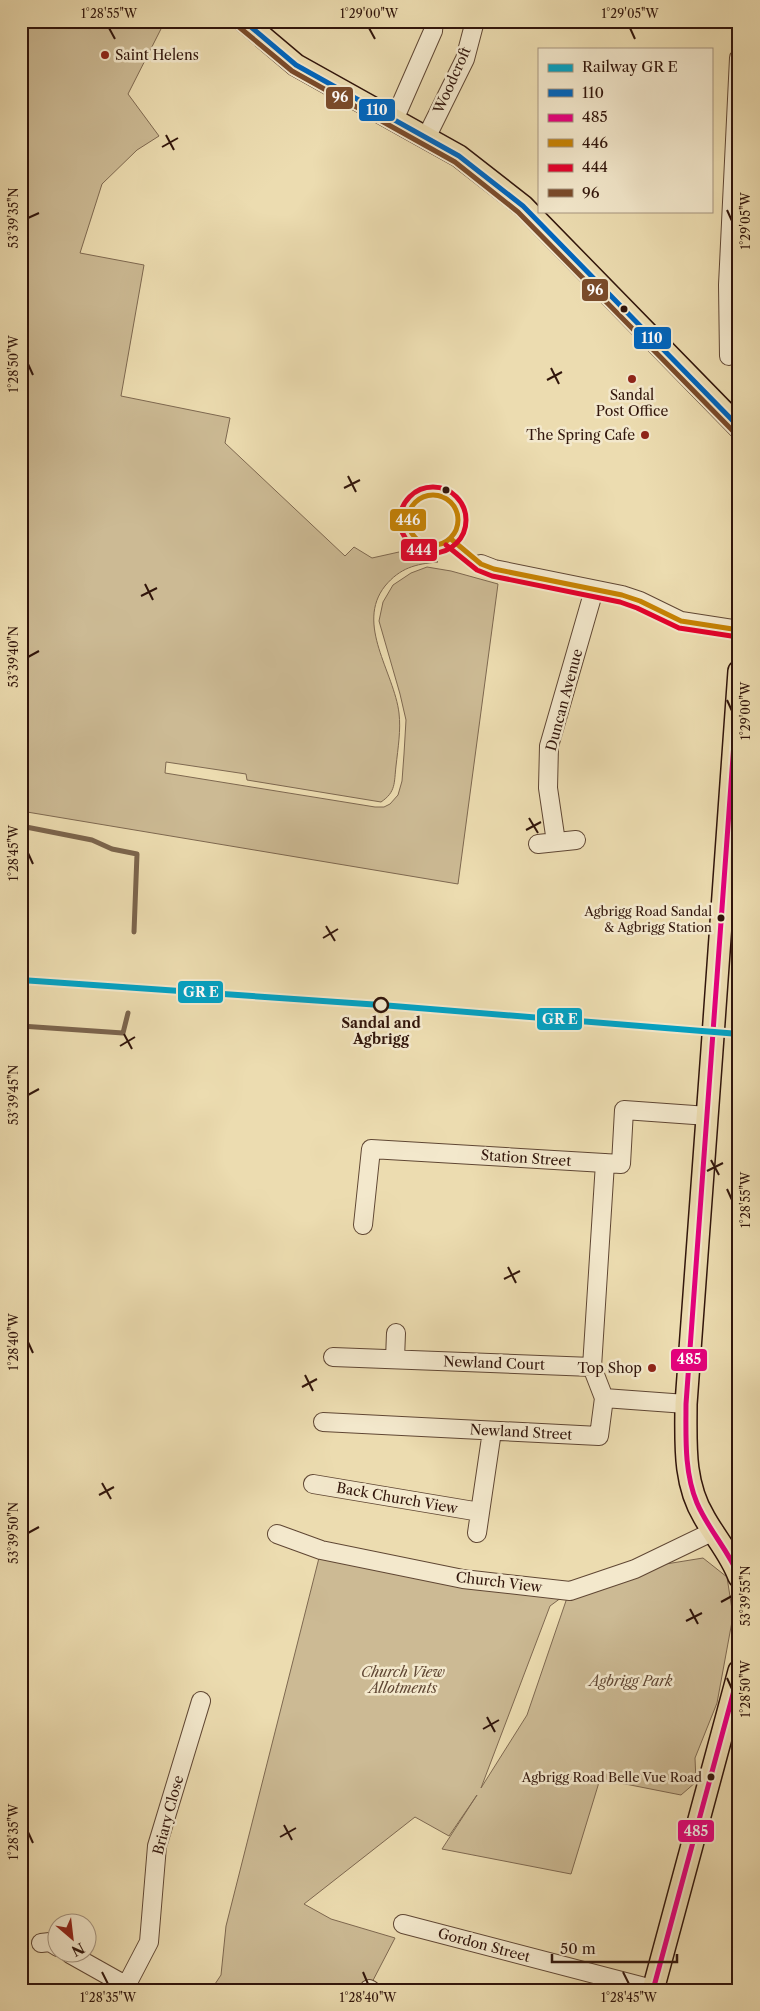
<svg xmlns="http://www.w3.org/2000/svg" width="760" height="2011" font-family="'Libre Caslon Text',serif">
  <rect width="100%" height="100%" fill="#ecdcb0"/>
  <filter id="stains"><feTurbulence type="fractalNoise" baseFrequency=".004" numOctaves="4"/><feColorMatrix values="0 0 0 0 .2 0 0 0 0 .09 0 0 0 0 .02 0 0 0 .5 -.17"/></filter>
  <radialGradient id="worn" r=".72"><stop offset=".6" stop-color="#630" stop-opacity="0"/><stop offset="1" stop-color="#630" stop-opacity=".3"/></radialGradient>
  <path fill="#ccba94" stroke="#7e6850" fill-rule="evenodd" d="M21 21H165L128 94 159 136 137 150 102 184 80 253 144 265 121 396 230 418 225 443 345 556 354 547 372 558 417 548 438 562C415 564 400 568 385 586 355 624 394 672 399 713 401 730 398 748 396 766 394 783 396 792 381 802L247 780 246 774 166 762 165 773 375 807H384L390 804 398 795 402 781 404 754 406 720 400 694 379 621 383 602 393 585 411 573 427 567 451 571 498 584 458 884 21 811Z
    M321 1550 570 1591 635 1569 703 1558 727 1577 733 1616 717 1703 695 1758 696 1782 681 1795 600 1779 571 1874 442 1849 477 1795 449 1836 415 1817 304 1904 331 1919 395 1938 368 1990H211L221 1975 226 1926ZM569 1592 527 1715 481 1788 550 1606Z"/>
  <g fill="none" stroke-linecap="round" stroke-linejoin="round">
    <path stroke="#7b644c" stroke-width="5" d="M21 826 92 840 112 849 137 854 134 932
      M21 1026 123 1033 128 1013"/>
    <g stroke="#604734" stroke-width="20">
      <path id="minor" d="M394 120 433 31 434 21
        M426 138 465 59 475 21
        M729 356 728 285 739 58
        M481 564 494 569 622 595 640 601 681 621 739 630
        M556 842 548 788 549 746 594 590
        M538 844 576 840
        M363 1225 371 1149 621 1164 624 1110 708 1116
        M333 1357 592 1367
        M395 1359 396 1333
        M604 1398 592 1367 605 1163
        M323 1422 599 1436 604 1398 686 1404
        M313 1484 480 1512
        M477 1533 492 1431
        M277 1534 321 1550 463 1579 570 1591 635 1569 714 1531
        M403 1924 656 1990
        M41 1943 50 1942 58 1947
        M70 1954 127 1986
        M369 1989 371 1990
        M124 1990 149 1942 157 1846 201 1701"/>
    </g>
    <g stroke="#31150b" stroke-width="24">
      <path id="major" d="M244 21 296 65 459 156 523 206 739 427
        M739 671C721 915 705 1160 686 1404 686 1443 683 1482 704 1517 715 1537 731 1555 739 1577
        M653 1990 739 1671"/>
    </g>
    <use href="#minor" stroke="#f3e8cc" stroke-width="18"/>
    <use href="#major" stroke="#ecdcb0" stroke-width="21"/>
    <g stroke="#f3e8cc" stroke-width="9">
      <path id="bus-1" d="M244 21 296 65 459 156 523 206 739 427"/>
    </g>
    <g stroke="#f3e8cc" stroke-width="9">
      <path id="bus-2" d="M739 674 686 1404C686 1437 684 1472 697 1503 708 1529 728 1550 739 1576
        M653 1990 739 1672"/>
    </g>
    <g stroke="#f3e8cc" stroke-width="9">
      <path id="bus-3" d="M408 520a25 25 0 1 1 50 0a25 25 0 1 1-50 0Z
        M451 539 481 564 494 569 622 595 640 601 681 621 739 630"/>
    </g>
    <g stroke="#f3e8cc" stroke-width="9">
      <path id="bus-4" d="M400 520a33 33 0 1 1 66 0a33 33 0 1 1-66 0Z
        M446 545 477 570 492 576 620 602 637 608 679 628 738 637"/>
    </g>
    <g stroke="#f3e8cc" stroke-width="9">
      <path id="bus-5" d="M239 27 292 71 455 162 518 212 734 432"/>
    </g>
    <use href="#bus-1" stroke="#0065bd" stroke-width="5"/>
    <use href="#bus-2" stroke="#e5007d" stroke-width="5"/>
    <use href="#bus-3" stroke="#c68203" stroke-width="5"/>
    <use href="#bus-4" stroke="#e4002b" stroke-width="5"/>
    <use href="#bus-5" stroke="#7a4b2a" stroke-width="5"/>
    <g stroke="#f3e8cc" stroke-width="10">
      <path id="rail-1" d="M21 980 381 1005 739 1034"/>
    </g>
    <use href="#rail-1" stroke="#02a2c4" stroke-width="6"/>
  </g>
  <path fill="none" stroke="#31150b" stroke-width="2" d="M109 28 115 39M369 28 375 39M630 28 635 39M166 135 174 150M162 147 178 138M727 210 732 221M28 218 39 213M28 364 33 375M551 368 559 384M547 380 562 372M348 476 356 492M344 488 360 480M145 584 153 600M141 596 157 588M28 657 39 651M727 700 732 711M529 818 538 833M526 830 541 822M28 853 33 864M326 926 335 941M323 938 338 929M124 1034 132 1049M120 1046 135 1037M28 1095 39 1089M711 1160 719 1175M707 1171 723 1163M727 1189 732 1200M508 1267 516 1283M504 1279 520 1271M28 1342 33 1353M305 1375 313 1391M302 1387 317 1379M102 1483 111 1499M99 1495 114 1487M28 1533 39 1527M721 1602 732 1596M690 1609 698 1624M686 1621 702 1613M727 1678 732 1689M487 1717 495 1732M483 1729 499 1720M284 1825 292 1840M28 1832 33 1843M280 1837 296 1828M102 1972 108 1984M363 1972 368 1984M623 1972 629 1984"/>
  <g fill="#8f2418" stroke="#f3e8cc" stroke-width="2">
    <circle cx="105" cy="55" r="5"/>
    <circle cx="632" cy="379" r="5"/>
    <circle cx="645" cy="435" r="5"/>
    <circle cx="652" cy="1368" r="5"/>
  </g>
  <g fill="#31150b" stroke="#f3e8cc" stroke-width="2">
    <circle cx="624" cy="309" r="4.5"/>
    <circle cx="446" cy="490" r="4.5"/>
    <circle cx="721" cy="918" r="4.5"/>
    <circle cx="711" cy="1777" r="4.5"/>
  </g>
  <circle fill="#f3e8cc" stroke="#31150b" stroke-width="2.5" cx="381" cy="1005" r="7"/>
  <g text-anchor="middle" stroke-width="5" stroke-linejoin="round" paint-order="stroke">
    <g font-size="13" fill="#31150b" stroke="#f3e8cc" text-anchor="end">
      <text x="712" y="916">Agbrigg Road Sandal<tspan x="712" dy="16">&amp; Agbrigg Station</tspan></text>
      <text x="702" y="1782">Agbrigg Road Belle Vue Road</text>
    </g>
    <g font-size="14" fill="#31150b" stroke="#f3e8cc" text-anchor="end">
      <text x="115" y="60" text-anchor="start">Saint Helens</text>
      <text x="632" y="400" text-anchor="middle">Sandal<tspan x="632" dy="16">Post Office</tspan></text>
      <text x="635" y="440">The Spring Cafe</text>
      <text x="642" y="1373">Top Shop</text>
    </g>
    <g font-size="14" fill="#31150b" stroke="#f3e8cc">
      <text transform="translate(452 80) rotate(-66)" y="5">Woodcroft</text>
      <text transform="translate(564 700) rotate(-75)" y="5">Duncan Avenue</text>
      <text transform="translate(526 1158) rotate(4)" y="5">Station Street</text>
      <text transform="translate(494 1363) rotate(2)" y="5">Newland Court</text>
      <text transform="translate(521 1432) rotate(3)" y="5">Newland Street</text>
      <text transform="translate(397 1498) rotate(10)" y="5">Back Church View</text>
      <text transform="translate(499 1582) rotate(7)" y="5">Church View</text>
      <text transform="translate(168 1815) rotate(-75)" y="5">Briary Close</text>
      <text transform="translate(484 1945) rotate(15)" y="5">Gordon Street</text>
    </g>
    <g font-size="14" font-weight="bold" fill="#31150b" stroke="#f3e8cc">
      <text x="381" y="1028">Sandal and<tspan x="381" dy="16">Agbrigg</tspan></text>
    </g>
    <g font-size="14" font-style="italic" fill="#604734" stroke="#f3e8cc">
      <text x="403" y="1677">Church View<tspan x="403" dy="16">Allotments</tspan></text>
      <text x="631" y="1686">Agbrigg Park</text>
    </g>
  </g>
  <g stroke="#f3e8cc" stroke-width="2">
    <rect x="325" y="86" width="29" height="24" rx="5" fill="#7a4b2a"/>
    <rect x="358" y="98" width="38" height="24" rx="5" fill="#0065bd"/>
    <rect x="581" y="278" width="28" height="24" rx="5" fill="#7a4b2a"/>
    <rect x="633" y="326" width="39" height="24" rx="5" fill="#0065bd"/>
    <rect x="389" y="508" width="38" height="24" rx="5" fill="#c68203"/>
    <rect x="400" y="538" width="38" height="24" rx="5" fill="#e4002b"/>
    <rect x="177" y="980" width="47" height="24" rx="5" fill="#02a2c4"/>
    <rect x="536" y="1007" width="47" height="24" rx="5" fill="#02a2c4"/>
    <rect x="670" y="1348" width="38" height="24" rx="5" fill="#e5007d"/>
    <rect x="677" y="1819" width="38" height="24" rx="5" fill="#e5007d"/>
  </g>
  <g font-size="14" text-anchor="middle" font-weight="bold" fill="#fff">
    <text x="340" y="102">96</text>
    <text x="377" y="115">110</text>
    <text x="595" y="295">96</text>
    <text x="652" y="343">110</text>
    <text x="408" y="525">446</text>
    <text x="419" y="555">444</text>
    <text x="201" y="997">GR E</text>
    <text x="560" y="1024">GR E</text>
    <text x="689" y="1364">485</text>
    <text x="696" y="1836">485</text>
  </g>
  <rect width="760" height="2011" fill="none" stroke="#ecdcb0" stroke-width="55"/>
  <rect x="538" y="48" width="175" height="165" fill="#f3e8cc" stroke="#a5947f"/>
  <rect x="548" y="64" width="25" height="8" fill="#02a2c4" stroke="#a5947f"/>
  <text x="582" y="72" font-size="15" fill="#31150b">Railway GR E</text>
  <rect x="548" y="89" width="25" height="8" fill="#0065bd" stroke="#a5947f"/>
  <text x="582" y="98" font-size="15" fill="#31150b">110</text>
  <rect x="548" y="114" width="25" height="8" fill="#e5007d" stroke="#a5947f"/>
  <text x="582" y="122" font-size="15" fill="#31150b">485</text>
  <rect x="548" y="139" width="25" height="8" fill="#c68203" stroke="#a5947f"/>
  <text x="582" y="148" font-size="15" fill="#31150b">446</text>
  <rect x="548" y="164" width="25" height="8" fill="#e4002b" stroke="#a5947f"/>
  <text x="582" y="172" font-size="15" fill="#31150b">444</text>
  <rect x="548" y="189" width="25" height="8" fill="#7a4b2a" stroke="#a5947f"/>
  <text x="582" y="198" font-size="15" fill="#31150b">96</text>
  <g transform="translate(72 1938) rotate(152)"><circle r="24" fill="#f3e8cc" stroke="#a5947f"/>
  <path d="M0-4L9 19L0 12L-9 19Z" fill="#8f2418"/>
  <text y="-8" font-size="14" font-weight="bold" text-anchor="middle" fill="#31150b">N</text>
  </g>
  <path d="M552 1954v8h125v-8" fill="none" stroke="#31150b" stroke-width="2.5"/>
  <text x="560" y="1954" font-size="15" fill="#31150b" stroke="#f3e8cc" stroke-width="4" paint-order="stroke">50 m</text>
  <rect x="28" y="28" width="704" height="1956" fill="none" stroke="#31150b" stroke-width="2"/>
  <g font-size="12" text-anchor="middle" fill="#31150b">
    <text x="109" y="18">1°28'55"W</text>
    <text x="369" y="18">1°29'00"W</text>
    <text x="630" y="18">1°29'05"W</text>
    <text transform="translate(14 218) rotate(-90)" y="4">53°39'35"N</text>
    <text transform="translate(746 221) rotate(-90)" y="4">1°29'05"W</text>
    <text transform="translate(14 364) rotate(-90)" y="4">1°28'50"W</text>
    <text transform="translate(14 657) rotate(-90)" y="4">53°39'40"N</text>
    <text transform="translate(746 711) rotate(-90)" y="4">1°29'00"W</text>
    <text transform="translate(14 853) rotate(-90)" y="4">1°28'45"W</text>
    <text transform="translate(14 1095) rotate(-90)" y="4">53°39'45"N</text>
    <text transform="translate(746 1200) rotate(-90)" y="4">1°28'55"W</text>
    <text transform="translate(14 1342) rotate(-90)" y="4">1°28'40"W</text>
    <text transform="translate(14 1533) rotate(-90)" y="4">53°39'50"N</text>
    <text transform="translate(746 1596) rotate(-90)" y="4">53°39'55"N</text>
    <text transform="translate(746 1689) rotate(-90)" y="4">1°28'50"W</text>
    <text transform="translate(14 1832) rotate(-90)" y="4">1°28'35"W</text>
    <text x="108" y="2002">1°28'35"W</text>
    <text x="368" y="2002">1°28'40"W</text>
    <text x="629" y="2002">1°28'45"W</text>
  </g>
  <rect width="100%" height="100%" filter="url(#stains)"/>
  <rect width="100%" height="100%" fill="url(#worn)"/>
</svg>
